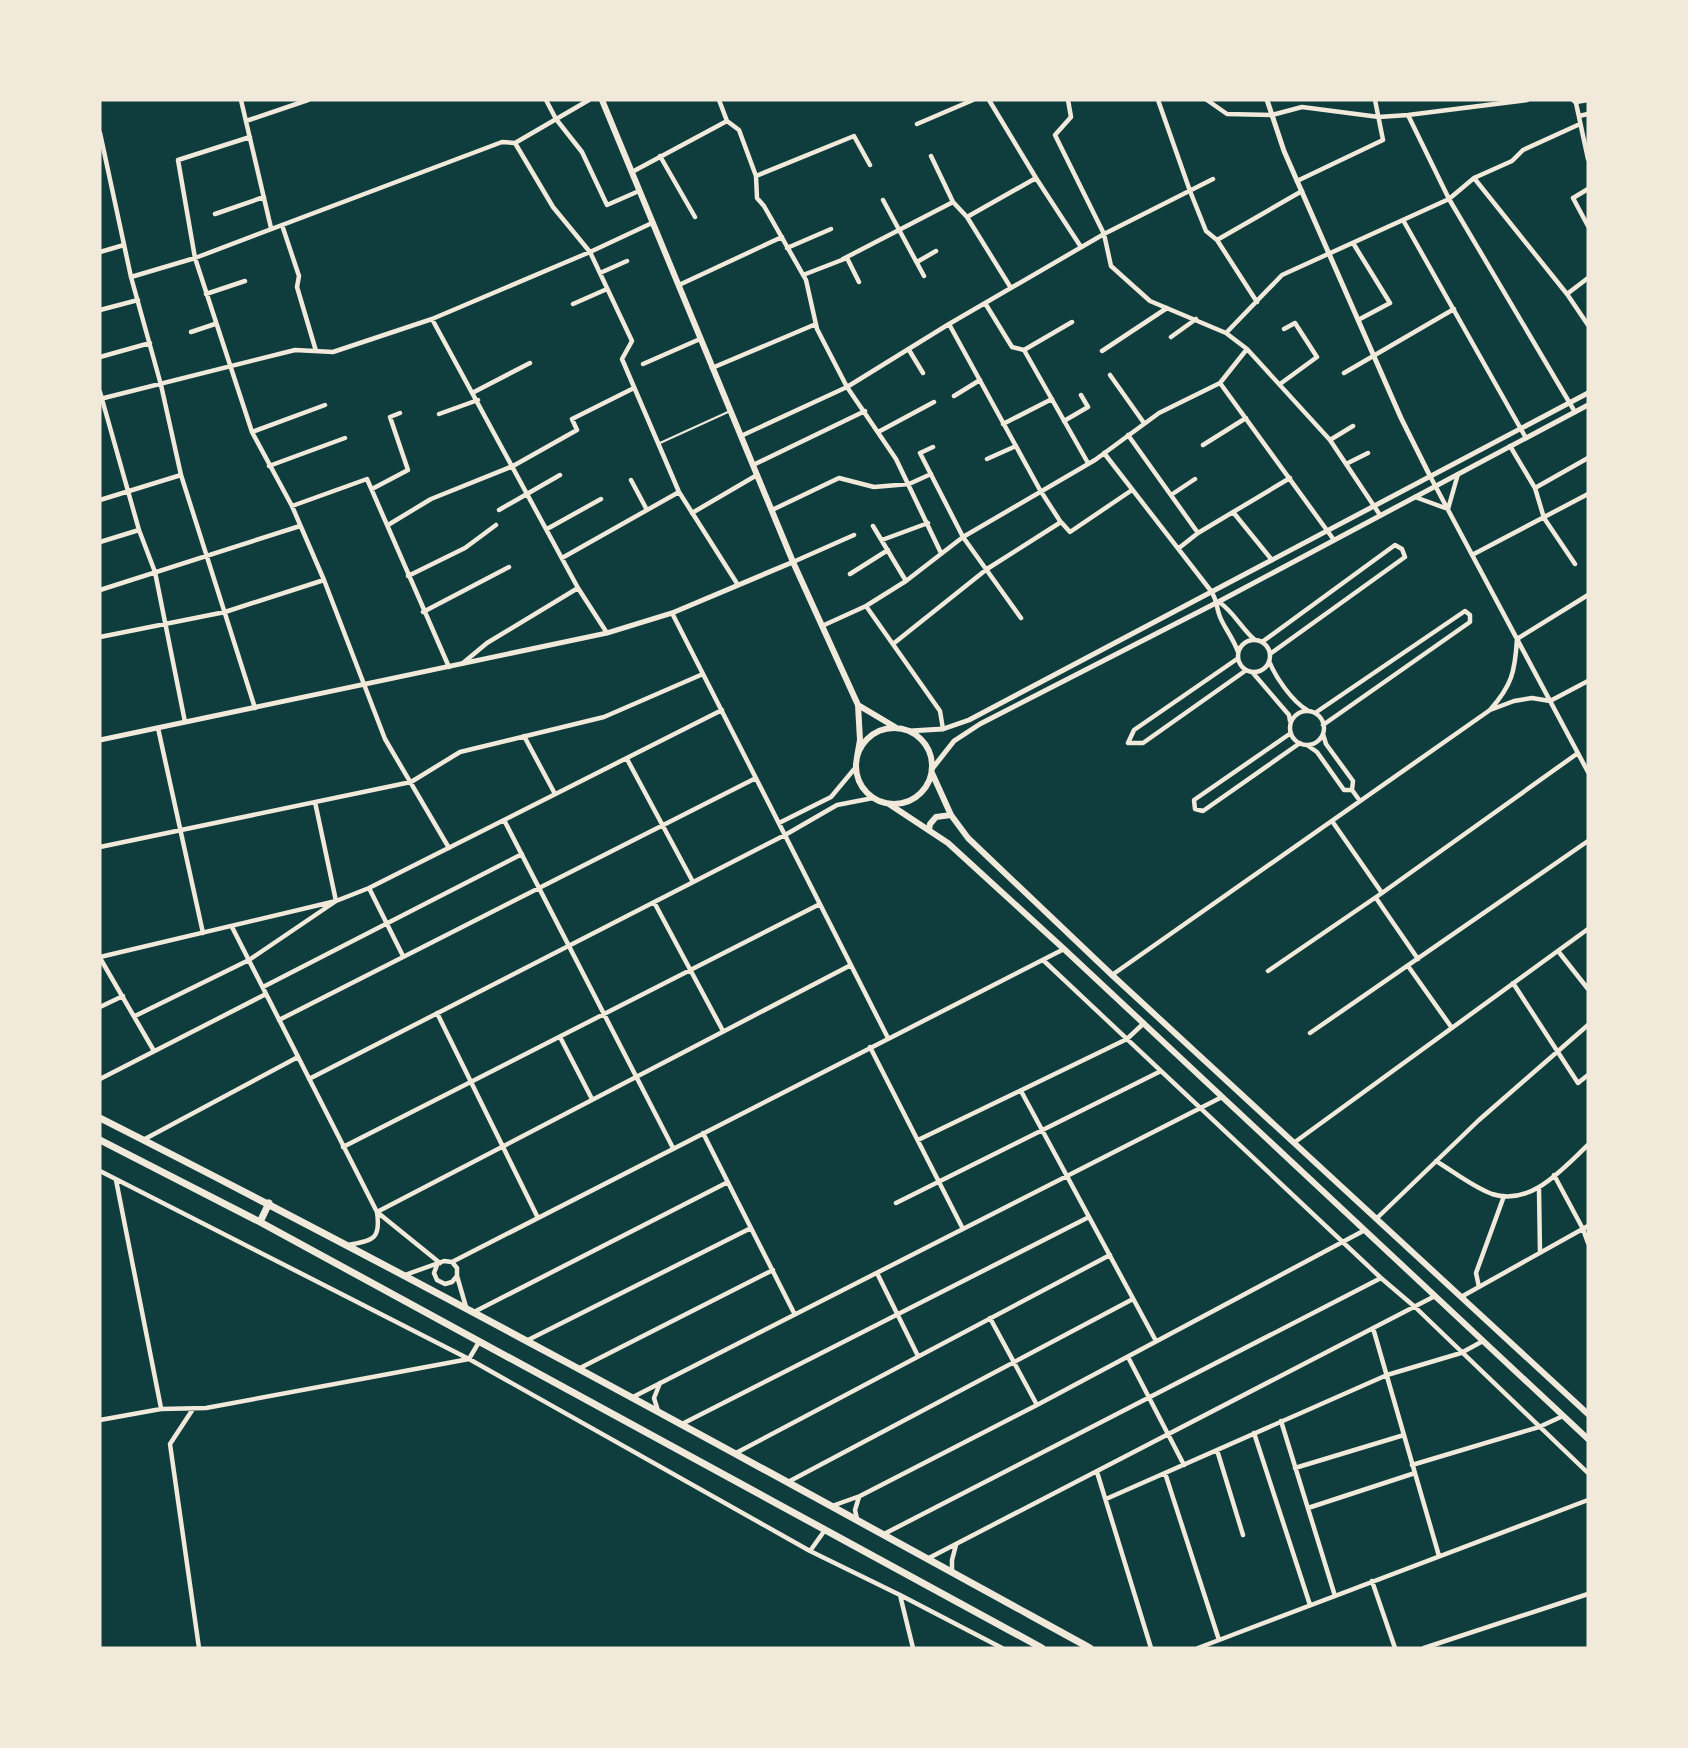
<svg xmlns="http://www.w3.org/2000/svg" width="1688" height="1748" font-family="'Work Sans',sans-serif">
  <rect width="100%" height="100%" fill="#0f3d3e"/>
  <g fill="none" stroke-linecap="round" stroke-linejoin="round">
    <path stroke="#f1e9da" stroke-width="2" d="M660 443 728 412"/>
    <path stroke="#f1e9da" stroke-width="4.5" d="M241 100 271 228
      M546 100 556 119 582 152 607 205 639 191
      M719 100 727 121 739 130 756 176 757 198 764 206 806 280 817 329 847 387 896 459 941 553
      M989 100 1036 178 1081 247
      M1068 100 1071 117 1055 135 1104 234 1111 266 1150 301 1226 333 1247 349 1330 440 1380 515
      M1158 100 1190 191 1206 231 1217 240 1257 302
      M1207 100 1227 114 1272 115 1302 107 1379 117 1408 115 1527 100
      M1573 100 1576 103 1588 159
      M1576 102 1588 100
      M1408 115 1449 199 1575 412
      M1579 116 1588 114
      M246 121 308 100
      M917 124 973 100
      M100 133 131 277 161 385 181 475 255 708
      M250 137 178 160 195 258 252 432 292 506 324 580 385 739 449 848
      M515 143 553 207 590 252 632 341 622 359 679 492 738 585
      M660 156 695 217
      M931 156 953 202 967 217 1011 288
      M632 172 727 121
      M756 176 854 136 870 165
      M1474 178 1567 294 1588 325
      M1297 181 1383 140 1375 100
      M1588 189 1573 198 1588 226
      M883 200 924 276
      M215 214 264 197
      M967 217 1036 178
      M1403 220 1526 438
      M282 225 299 276 297 287 316 351
      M1217 240 1302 191
      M1353 243 1390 303 1358 320
      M787 248 831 229
      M100 252 124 245
      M843 259 953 202
      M917 262 936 251
      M600 273 627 261
      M803 275 847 258 859 282
      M131 277 195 258 502 142 515 143 589 100
      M679 285 782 237
      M206 294 245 281
      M1567 294 1588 278
      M985 303 1012 347 1024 350
      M573 304 607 289
      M100 310 138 300
      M432 319 578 588 607 633
      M1072 322 1024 350 1088 463
      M949 324 1040 490 1060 521
      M191 332 215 324
      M1227 332 1282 275 1449 199 1474 178 1512 161 1523 150 1580 124
      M1171 337 1196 319
      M909 350 923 373
      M1102 351 1167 308
      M100 357 150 343
      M643 364 700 339
      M712 368 816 324
      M1344 373 1454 309
      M1110 375 1144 423
      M1220 383 1334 540
      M1280 384 1317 357 1295 323 1284 329
      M100 392 139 530 155 572 185 722
      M474 392 530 363
      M954 396 980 380
      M100 399 295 350 333 352 432 319 590 252 652 223
      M439 414 478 400
      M1064 421 1088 407 1081 395
      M1003 424 1052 399
      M880 431 934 402
      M252 432 325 405
      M1128 435 1198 533
      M741 436 847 387 949 324 1104 234 1213 179
      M1330 440 1353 426
      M1203 445 1246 418
      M1510 446 1535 488 1544 518 1575 564
      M933 447 920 453 963 537 1021 618
      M1104 453 1211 591C1217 600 1216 605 1219 614 1222 625 1233 637 1238 652
      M987 459 1016 446
      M1346 464 1368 453
      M753 465 865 411
      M269 466 345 438
      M1430 476 1588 772
      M631 480 647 510
      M1535 488 1588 458
      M372 489 408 470 390 417 400 413
      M1171 495 1195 479
      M1415 497 1448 509 1458 474
      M100 500 181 475
      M292 506 367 479 449 667
      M499 510 560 475
      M772 510 839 478 874 487 909 484 931 474
      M1233 512 1272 560
      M692 513 757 475
      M388 525 431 499 513 466 577 430 572 419 634 388
      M873 526 906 581
      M547 529 601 499
      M882 540 928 523
      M100 542 139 530
      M1179 548 1198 533 1290 478
      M1472 555 1588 494
      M562 558 679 492
      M793 562 854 535
      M850 574 888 550
      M408 576 465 548 496 525
      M100 590 300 526
      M1588 595 1517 639C1515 672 1512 685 1490 710L1514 701 1532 698 1550 701 1588 681
      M1219 602C1234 612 1241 628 1255 640
      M866 606 940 711 943 729
      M423 612 509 567
      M672 613 888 1038
      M822 626 866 606 906 581 963 537 1095 460 1159 413 1220 383 1247 349
      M100 637 225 612 324 580
      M1238 656a16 16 0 1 1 32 0a16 16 0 1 1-32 0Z
      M1262 642 1395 545 1402 549 1405 557 1270 654
      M893 644 987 569 1061 522 1070 532 1132 490
      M1237 659 1134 730 1128 743H1143L1245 671
      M1269 661C1276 678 1292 701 1307 710
      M463 663 487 643 578 588
      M1253 673 1289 715 1290 721
      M1290 728a17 17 0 1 1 34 0a17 17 0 1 1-34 0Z
      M1315 713 1465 611 1470 615V622L1323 725
      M158 728 203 933
      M1291 733 1194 800 1195 809 1203 811 1300 743
      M1323 734 1326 744 1353 781 1352 790
      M524 736 555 794
      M1307 745 1317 752 1344 790H1352L1360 801
      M627 759 693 882
      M504 820 673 1148
      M1332 821 1382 893
      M779 823 831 797 856 767
      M100 847 411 782 460 752 604 717 703 674
      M369 888 403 956
      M1376 898 1418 959
      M654 902 723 1031
      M232 927 377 1212 440 1263
      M1558 951 1588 989
      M100 957 336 901 369 888 722 710
      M100 958 154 1051
      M1043 960 1381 1278 1415 1307 1588 1473
      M1408 966 1452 1028
      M1268 971 1382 893 1578 753
      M1112 975 1490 710
      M1513 983 1578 1083 1588 1075
      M263 987 522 854
      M100 1007 123 996
      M437 1013 538 1218
      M135 1016 249 960 336 901 315 802
      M279 1020 756 778
      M1310 1033 1588 841
      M560 1037 592 1099
      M870 1047 963 1229
      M100 1079 266 994
      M309 1079 785 835 837 805 873 798
      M1021 1091 1156 1341
      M703 1133 794 1313
      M143 1140 298 1057
      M918 1140 1127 1039 1144 1023
      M1295 1142 1588 929
      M343 1147 820 904
      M1436 1161C1454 1172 1473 1187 1492 1194 1531 1207 1563 1168 1588 1145
      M100 1171 469 1359 810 1551 900 1595 1002 1648
      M1554 1175 1583 1229 1588 1243
      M116 1180 161 1408
      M1539 1189 1540 1253
      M896 1203 1161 1071
      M1377 1218 1479 1120 1588 1025
      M348 1245C373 1240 381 1240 377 1212L851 965
      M452 1262 1064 949
      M877 1273 918 1356
      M405 1275 444 1261 452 1262 457 1268V1276L452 1282 445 1284 437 1280 434 1273 437 1265
      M457 1276 466 1307
      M1479 1287 1476 1273 1504 1196
      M1461 1297 1588 1226
      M474 1312 728 1182
      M990 1318 1037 1405
      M1373 1328 1439 1556
      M528 1340 751 1228
      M1128 1357 1184 1465
      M580 1368 773 1270
      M633 1397 1222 1097
      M193 1409 170 1444 199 1648
      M658 1411 654 1398 660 1383
      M100 1420 161 1409 206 1408 469 1359 479 1342
      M1281 1421 1335 1596
      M682 1424 1089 1217
      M1254 1433 1310 1605
      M1217 1450 1243 1535
      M736 1453 1110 1255
      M1412 1465 1539 1427 1563 1416
      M1295 1468 1404 1435
      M1097 1472 1151 1648
      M1165 1473 1219 1640
      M788 1482 1133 1299
      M1106 1499 1387 1375 1461 1353 1483 1341
      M832 1506 860 1496 1037 1405 1365 1230
      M1308 1508 1415 1473
      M857 1519 855 1510 859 1497
      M884 1534 1381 1278
      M810 1551 825 1530
      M927 1559 1435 1296
      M952 1572V1560L956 1545
      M1372 1581 1395 1648
      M900 1595 913 1648
      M1198 1648 1588 1500
      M1424 1648 1588 1594"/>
    <path stroke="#f1e9da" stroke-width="5" d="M1267 100 1284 151 1401 418 1430 476
      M909 731 943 729 969 720 1588 393
      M100 740 607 633 672 613 793 562
      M932 769 954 741 980 724 1218 602 1588 405"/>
    <path stroke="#f1e9da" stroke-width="6" d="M602 100 793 562 858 705 860 740 857 757
      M858 705 895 727
      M856 766a38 38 0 1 1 76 0a38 38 0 1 1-76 0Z
      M932 773 951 815 968 838 1112 975 1588 1414
      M889 804 948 843 1064 949 1588 1439
      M929 830 930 824 936 817 951 815"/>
    <path stroke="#f1e9da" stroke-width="7" d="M100 1118C434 1287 762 1468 1090 1648
      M100 1140 260 1222 1042 1648
      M260 1222 269 1203"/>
  </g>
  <rect width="1688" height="1748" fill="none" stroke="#f1e9da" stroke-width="203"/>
</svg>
